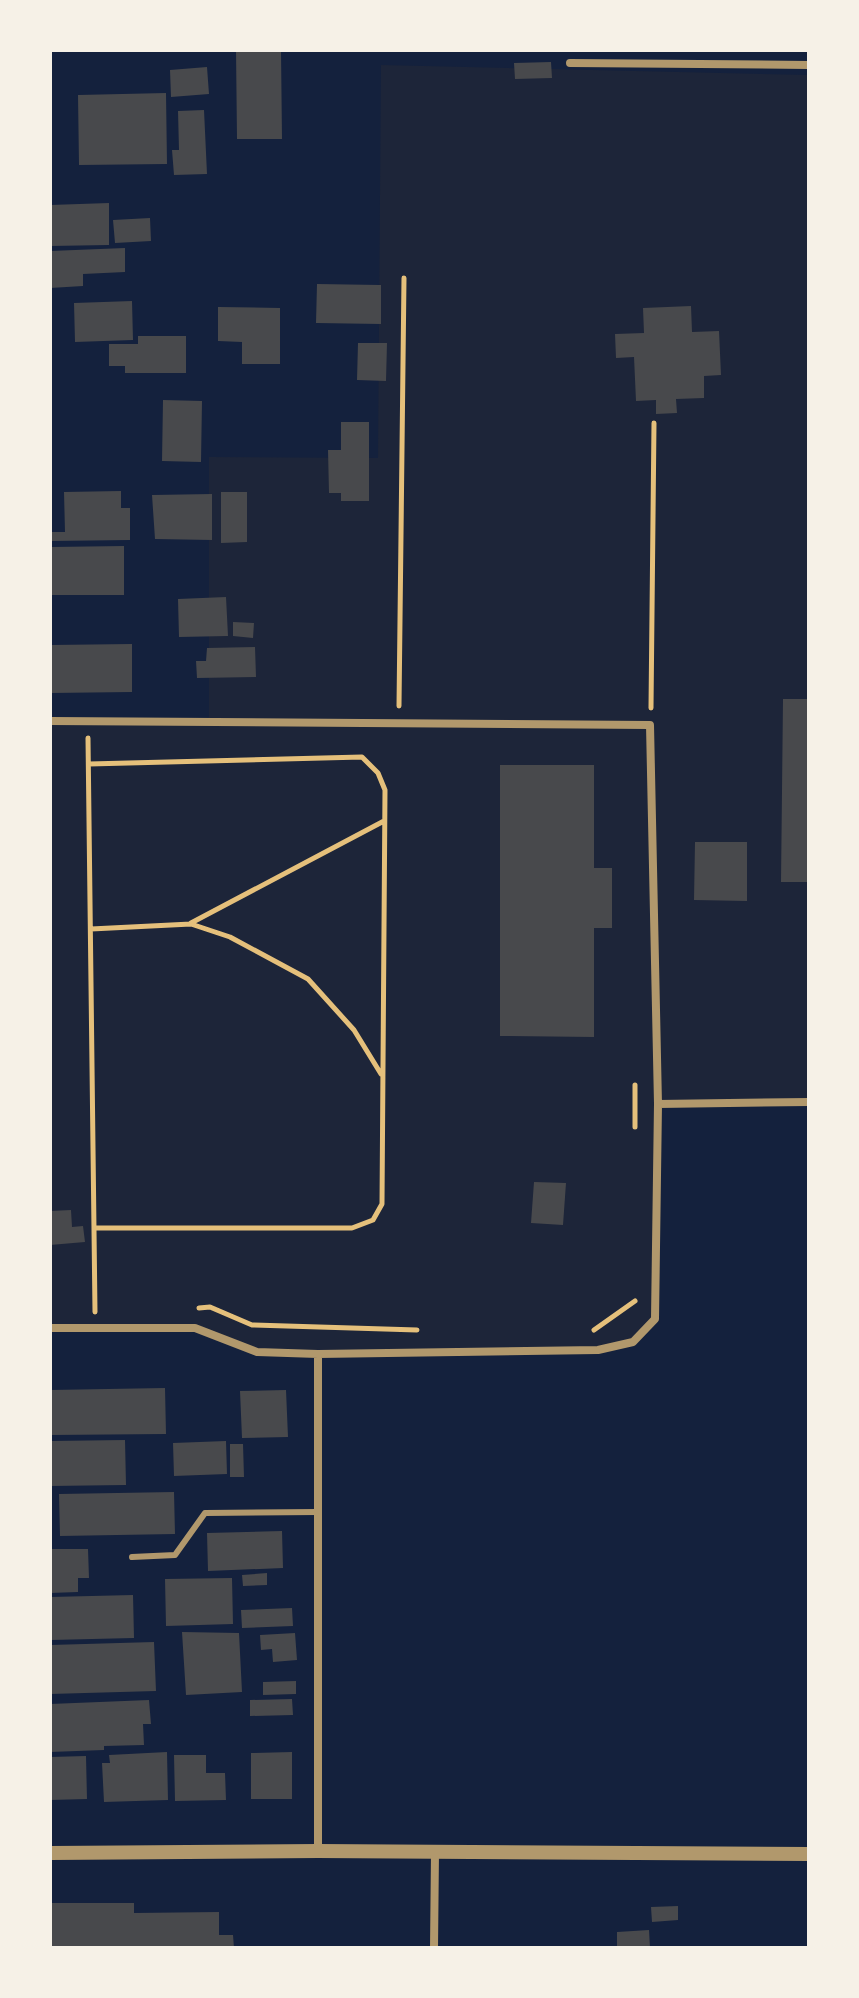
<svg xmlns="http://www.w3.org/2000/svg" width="859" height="1998" font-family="Manrope,sans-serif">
  <rect width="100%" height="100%" fill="#14213d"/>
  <path fill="#1d2539" d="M381 65 809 75V1102L659 1104 655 1319 633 1342 598 1350 257 1352 195 1328H50V721H209V457L378 458Z"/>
  <path fill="#48494c" d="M236 50H281L282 139H237Z
    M551 62 552 78 515 79 514 63Z
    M207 67 209 94 171 97 170 70Z
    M166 93 167 164 79 165 78 95Z
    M204 110 207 174 174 175 172 150H179L178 111Z
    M109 203V245L50 246V205Z
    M150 218 151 241 115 243 113 220Z
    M125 248V272L83 274V286L50 288V251Z
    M317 284 381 285V324L316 323Z
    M132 301 133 340 75 342 74 303Z
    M691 306 692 332 719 331 721 375 704 376V398L676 399 677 413 656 414V400L636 401 634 357 616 358 615 334 644 333 643 308Z
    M218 307 280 308V364H242V342L218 341Z
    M138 336H186V373H125V366H109V344H138Z
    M358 343H387L386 381 357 380Z
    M163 400 202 401 201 462 162 461Z
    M341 422H369V501H341V493H329L328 450H341Z
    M121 491V508H130V540L50 541V532H65L64 492Z
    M221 492H247V542L221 543Z
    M212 494V540L155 539 152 495Z
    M124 546V595H52L51 547Z
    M226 597 228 636 179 637 178 599Z
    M233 622 254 623 253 638 233 636Z
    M132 644V692L50 693V645Z
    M255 647 256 677 197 678 196 661H206L207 648Z
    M783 699H809V882H781Z
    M500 765H594V868H612V928H594V1037L500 1036Z
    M695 842H747V901L694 900Z
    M534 1182 566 1183 563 1225 531 1223Z
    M71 1210 72 1227 83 1226 85 1242 50 1245V1211Z
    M165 1388 166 1434 50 1435V1390Z
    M286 1390 288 1437 242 1438 240 1391Z
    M125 1440 126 1485 50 1486V1441Z
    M226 1441 227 1474 174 1476 173 1443Z
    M230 1444H243L244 1477H230Z
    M174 1492 175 1534 60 1536 59 1494Z
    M282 1531 283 1568 208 1571 207 1533Z
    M50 1549H88L89 1578H78V1592L50 1593Z
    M267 1573V1585L243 1586 242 1575Z
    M232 1578 233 1624 166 1626 165 1579Z
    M133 1595 134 1638 51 1640 50 1597Z
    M292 1608 293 1626 242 1628 241 1610Z
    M182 1632 239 1633 242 1692 186 1695Z
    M295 1633 297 1660 273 1662 272 1649 261 1650 260 1635Z
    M154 1642 156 1691 50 1694V1645Z
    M296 1681V1694L263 1695V1682Z
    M292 1699 293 1715 250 1716V1700Z
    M149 1700 151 1724H143L144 1745 104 1746V1750L50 1752V1704Z
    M167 1752 168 1800 104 1802 102 1763H110L109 1755Z
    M292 1752V1799H251V1753Z
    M174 1755H206V1773H225L226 1800 175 1801Z
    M86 1756 87 1799 50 1800V1757Z
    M50 1903H134V1913L219 1912V1935H233L234 1948H50Z
    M678 1906V1920L652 1922 651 1907Z
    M649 1930 650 1948H617V1932Z"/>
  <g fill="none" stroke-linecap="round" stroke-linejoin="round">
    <path stroke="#e5c07b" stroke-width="5" d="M399 706 404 278
      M651 708 654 423
      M88 738 95 1312
      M89 764 362 757 378 773 385 790 382 1204 373 1220 352 1228H94
      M191 923 384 821
      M91 929 191 924 230 937 308 979 354 1030 381 1074
      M635 1085V1127
      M199 1308 210 1307 252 1325 417 1330
      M594 1330 635 1301"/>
    <path stroke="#b1986c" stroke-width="6" d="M132 1557 175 1555 205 1513 318 1512"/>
    <path stroke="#b1986c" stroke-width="8" d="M570 63 809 65
      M50 721 650 725 658 1104 655 1319 633 1342 598 1350 318 1354 257 1352 195 1328H50
      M658 1104 809 1102
      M318 1851V1354
      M434 1948 435 1852"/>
    <path stroke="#b1986c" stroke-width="14" d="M50 1853 318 1851 809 1854"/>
  </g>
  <rect width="859" height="1998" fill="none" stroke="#f6f1e7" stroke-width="104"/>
</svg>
